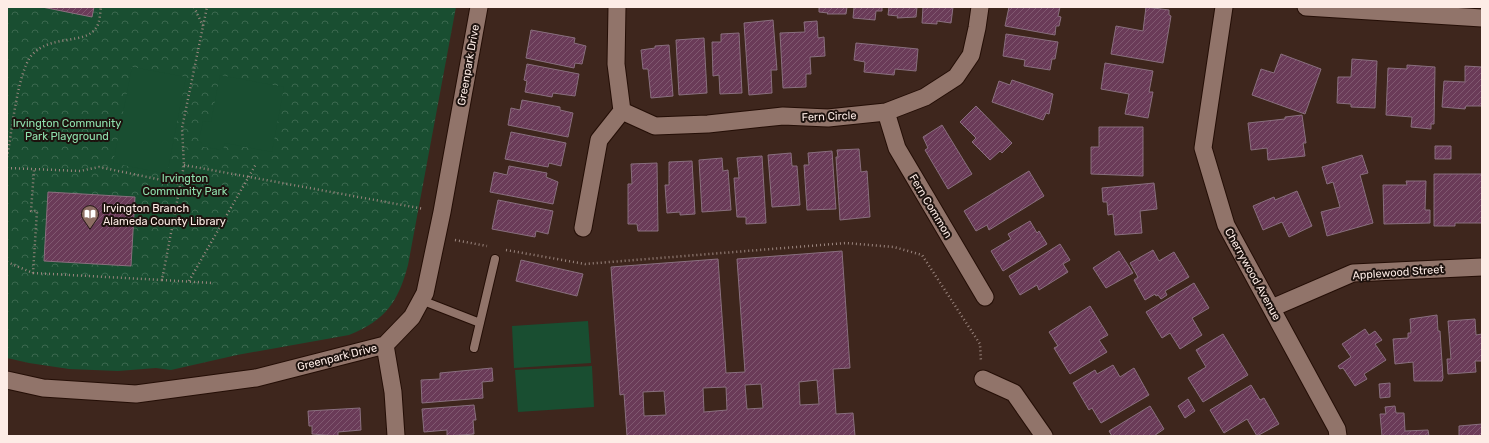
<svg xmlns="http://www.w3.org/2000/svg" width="1489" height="443" font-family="Rubik,sans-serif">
  <defs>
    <pattern id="park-crowns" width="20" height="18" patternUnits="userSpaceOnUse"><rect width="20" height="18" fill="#194e31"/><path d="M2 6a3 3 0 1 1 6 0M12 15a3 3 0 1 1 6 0" fill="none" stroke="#3b684f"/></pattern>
    <pattern id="building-hatch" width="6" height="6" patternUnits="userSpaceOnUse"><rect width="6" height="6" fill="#6a3b58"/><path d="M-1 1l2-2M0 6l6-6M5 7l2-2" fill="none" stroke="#805870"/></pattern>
  </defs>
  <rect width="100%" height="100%" fill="#3e261d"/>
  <path fill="url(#park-crowns)" d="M7 7H456L408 265C398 302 386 320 349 335L237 355 171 370 156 368 118 371 69 369 29 363 7 358Z"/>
  <path fill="#194e31" d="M132 67 186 77 167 174 113 163Z
    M220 75 284 87 272 152 225 143 223 150 204 147 199 140 203 121 211 122Z
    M588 321 591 363 514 368 512 326Z
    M592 366 594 407 518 412 515 370Z"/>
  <path fill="url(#building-hatch)" stroke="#896f7e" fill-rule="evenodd" d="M42 7H94L92 17Z
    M819 7H847L846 14H827L828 13 819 12Z
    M854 7H882V11H876L875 20 853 18Z
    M889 7H917L916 17 897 18 898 16 888 15Z
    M923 7H953L951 23 937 21V24L922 23Z
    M1009 7H1060L1058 16 1061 17 1059 26H1056L1055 35 1005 26Z
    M1146 7 1169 10V15L1171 16 1163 63 1111 54 1116 26 1143 31Z
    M773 20 777 70H771L772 93 749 95 744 23Z
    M817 21 818 38 824 37 825 56 810 57 811 74H806V87L783 88 780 33 805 32 804 22Z
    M531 30 575 38 574 43 586 46 582 64 575 63 574 68 526 58Z
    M739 33 742 93 720 94 719 75 713 76 712 42H721V34Z
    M1006 34 1058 42 1055 59H1052L1050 70 1024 66 1025 60 1003 56Z
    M704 38 707 93 679 95 676 40Z
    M856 43 918 49 916 71 895 69 894 75 864 72 865 62 854 60Z
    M669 45 673 96 651 98 648 69H643L641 50 655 48V46Z
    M1281 54 1321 69 1305 114 1252 95 1261 69 1274 73Z
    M1352 59 1377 61 1375 108 1351 107V104L1337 103 1338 77H1351Z
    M1105 63 1153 71 1149 92H1153L1148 118 1125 114 1129 94 1101 89Z
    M527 64 579 74 575 96 553 93 552 97 525 92 527 81 524 80Z
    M1407 65 1435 67 1434 124H1431V129L1411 127 1412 117 1386 115 1388 68 1407 69Z
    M1465 66 1482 67V106H1466L1465 109 1442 107 1444 81 1465 82Z
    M1012 80 1053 94 1049 114 1046 113 1043 120 992 102 999 81 1010 85Z
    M522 100 560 107V110L573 113 568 137 508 125 511 108 520 110Z
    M976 106 1012 143 1002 153 1000 151 990 160 972 142 976 138 960 122Z
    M1302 115 1306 143H1303L1305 156 1268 160 1267 148 1251 150 1248 123 1285 119V117Z
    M942 125 972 174 948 189 925 150 928 148 923 137Z
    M1099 127H1143V176L1091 174V147H1099Z
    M511 132 566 143 561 166 549 163 548 167 505 159Z
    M1435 146H1451V159H1435Z
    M859 149 861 172 867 171 870 217 840 220 836 157H838L837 150Z
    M832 151 836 209 807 210 804 165H809L808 153Z
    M791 153 792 166H797L800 205 772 207 768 155Z
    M1362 155 1368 173 1360 175 1373 223 1327 236 1321 212 1340 207 1333 182 1327 184 1322 167Z
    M762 156 766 223 746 224V217H737L734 178H739L737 158Z
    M722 158 723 171 728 170 731 210 702 212 699 160Z
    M692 161 695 214 680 215V212L667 213 665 185H669V162Z
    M657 163 658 231H638L637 224H628V184H632L631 164Z
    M509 166 547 173 546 177 558 182 553 204 490 192 494 172 507 175Z
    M1029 171 1044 196 989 230 987 225 976 231 964 211Z
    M1434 174H1482V223H1455V226H1434Z
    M1406 181H1426L1425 210H1430V223L1384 224 1383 185H1407Z
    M1154 183 1157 209 1140 211 1142 233 1115 235 1113 214 1108 215 1107 202H1103L1102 188Z
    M1297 191 1312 226 1289 237 1282 222 1263 230 1253 206 1274 197 1275 200Z
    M48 192 135 197 131 266 44 261Z
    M498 200 553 211 548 234 536 231 535 237 492 229Z
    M1030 221 1037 233 1039 231 1047 244 1003 271 991 251 1011 239 1008 234Z
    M1060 244 1070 260 1063 264 1068 272 1039 290 1037 285 1020 295 1009 276Z
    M1153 250 1159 261 1174 252 1189 277 1165 291 1167 295 1161 299 1158 295 1156 296 1155 294 1145 300 1134 280 1138 277 1130 263Z
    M842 251 850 368 833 369 836 414 853 413 855 436H627L624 394 620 395 611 267 718 259 726 373 745 372 737 259ZM817 380 819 404 800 405 799 382ZM761 384 763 408 747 409 745 385ZM726 387 727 410 704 412 703 388ZM664 391 666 415 644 416 643 392Z
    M1119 251 1133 273 1106 288 1093 268Z
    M521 260 583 274 577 296 516 281Z
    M1194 283 1209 308 1192 318 1202 335 1180 349 1170 333 1162 338 1146 312Z
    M1090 306 1108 335 1099 340 1107 352 1070 374 1054 348 1058 346 1049 332Z
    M1437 315 1438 331H1440L1443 378 1442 381H1414L1413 362 1395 364 1393 339 1408 338V333H1411L1410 319Z
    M1475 319 1476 335 1482 334V361H1475L1476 372 1448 374 1447 359H1451L1448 321Z
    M1365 329 1369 335 1375 331 1382 340 1375 344 1386 360 1364 374 1367 379 1355 386 1343 368 1340 369 1338 366 1351 357 1342 344Z
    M1223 334 1248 375 1203 402 1188 378 1206 367 1196 350Z
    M1113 365 1120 377 1134 368 1149 395 1101 423 1092 408 1089 410 1073 383 1095 370 1097 374Z
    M492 368 493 381 482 382 483 398 422 403 421 380 440 379V373Z
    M1390 383V397L1380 398 1379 384Z
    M1251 385 1260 400 1264 398 1279 424 1257 436 1247 419 1224 433 1210 410Z
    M1188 399 1195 411 1185 418 1178 406Z
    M474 405 476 420H473L474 434 447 436V430L424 432 422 409Z
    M1150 406 1164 429 1154 436H1112L1109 431Z
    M1395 406 1396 413H1404L1405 431 1428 430 1429 436H1382L1380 414H1386L1385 407Z
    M360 408 361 430 338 432V436L312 434V426H309L308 411Z
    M1482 424V436H1459V426Z"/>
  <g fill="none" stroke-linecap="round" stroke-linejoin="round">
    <g stroke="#240e06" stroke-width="10">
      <path id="service" d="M421 300 480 323
        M474 348 495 259"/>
    </g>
    <g stroke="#240e06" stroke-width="19">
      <path id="minor" d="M1224 7 1203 148 1226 225 1337 429 1338 436
        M1306 7 1482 18
        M622 111 655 126 708 124 783 116 828 118 886 112 925 97 956 77 971 55 977 28 980 7
        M886 112 897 148 985 297
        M583 228 599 140 622 111 616 64 617 7
        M1272 308 1353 273 1482 267
        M385 345 393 392 396 436
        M983 379 1014 393 1044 436
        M7 380 43 388 136 394 256 378 385 345 412 317 425 293 442 212 479 7"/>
    </g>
    <path stroke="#9b867f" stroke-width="2.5" stroke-dasharray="1 3" stroke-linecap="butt" d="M194 7 203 26
      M7 157C12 132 17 75 31 56 49 34 85 45 96 28 100 23 100 13 101 7
      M184 165 424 209
      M7 168 80 171 99 167 181 184
      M455 240 487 246
      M506 250 585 264 846 243 894 247 922 255 980 344 981 362
      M7 262 33 273 37 211H31L34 170
      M33 273 162 280 184 165 182 128 207 7
      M162 280 213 283
      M189 281 256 164"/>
    <use href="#service" stroke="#91746a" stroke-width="8"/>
    <use href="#minor" stroke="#91746a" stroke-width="17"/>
  </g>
  <defs>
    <g id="library-pin" transform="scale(0.9)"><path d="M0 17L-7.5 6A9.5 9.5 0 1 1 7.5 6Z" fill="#8d6e63" stroke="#1d120e"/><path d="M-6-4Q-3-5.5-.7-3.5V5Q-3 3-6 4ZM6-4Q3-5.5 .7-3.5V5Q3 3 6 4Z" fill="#fff"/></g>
  </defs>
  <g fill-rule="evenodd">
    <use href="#library-pin" x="90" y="214"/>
  </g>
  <g text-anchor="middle" stroke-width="4" stroke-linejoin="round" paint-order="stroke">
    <g font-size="11" fill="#fdece6" stroke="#1d120e">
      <text transform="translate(468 65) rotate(-80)" y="4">Greenpark Drive</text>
      <text transform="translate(829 116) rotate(-2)" y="4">Fern Circle</text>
      <text transform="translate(931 206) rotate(59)" y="4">Fern Common</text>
      <text transform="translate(1398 272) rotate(-4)" y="4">Applewood Street</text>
      <text transform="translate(1253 274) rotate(61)" y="4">Cherrywood Avenue</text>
      <text transform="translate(337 357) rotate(-14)" y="4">Greenpark Drive</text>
    </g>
    <g font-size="11" fill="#8fe0ad" stroke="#1d120e">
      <text x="67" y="127">Irvington Community<tspan x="67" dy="13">Park Playground</tspan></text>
      <text x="185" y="182">Irvington<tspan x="185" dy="13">Community Park</tspan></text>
    </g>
    <g font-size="11" fill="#fdece6" stroke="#1d120e" text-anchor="start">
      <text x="103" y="212">Irvington Branch<tspan x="103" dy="13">Alameda County Library</tspan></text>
    </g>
  </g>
  <rect width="1489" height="443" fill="none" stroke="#fdece6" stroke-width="16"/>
</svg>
